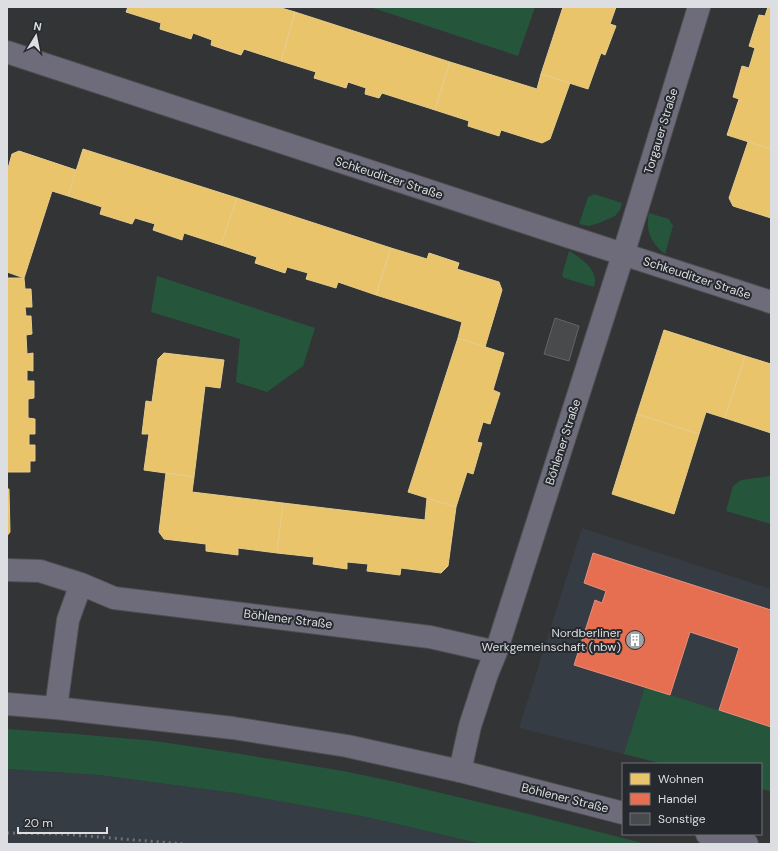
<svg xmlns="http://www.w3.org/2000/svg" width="778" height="851" font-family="'DM Sans',sans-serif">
  <rect width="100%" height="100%" fill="#323436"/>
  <path fill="#353c44" d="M582 528 771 589V791L761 789V764H663L519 728Z
    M7 769 99 775 235 793 367 817 482 844H7Z"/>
  <path fill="#25563c" d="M370 7H535L518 56Z
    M594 194 622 203 620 210 615 216 599 223 589 226 579 224 588 197Z
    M649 213 669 219 673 226 665 254C651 243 645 230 649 213Z
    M569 251C579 257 595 267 595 281 595 283 594 285 594 287L564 278 562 275Z
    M157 276 315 328 303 366 267 392 236 382 240 339 151 312Z
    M771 476V524L726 511 733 486 741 480Z
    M645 687 771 727V791L761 789V764H663L624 754Z
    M7 729 76 734 155 741 235 753 343 771 391 781 529 814 646 844H482L367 817 235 793 99 775 7 769Z"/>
  <path fill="#e9c46a" stroke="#e5cc8e" d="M128 7H278L295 12 281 61 244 49 241 55 211 45 212 40 193 33 191 39 160 29 161 23 126 12Z
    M563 7H616L610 24 616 26 605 55 601 53 588 89 541 74Z
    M768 7H771V149L727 135 739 99 733 97 742 66 749 68 755 48 749 46 759 15 765 16Z
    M295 12 450 62 435 110 382 93 379 98 365 94 366 88 348 82 346 88 314 78 316 72 281 61Z
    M450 62 537 89 541 74 570 83 550 139 542 143 501 130 499 136 468 126 469 121 435 110Z
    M748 142 771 149V163L770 166H771V218L733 206 729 198Z
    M83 149 237 198 221 245 184 233 182 240 153 230 155 224 135 218 132 224 100 214 102 207 68 196Z
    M19 151 76 170 68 196 52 191 24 278 7 272V172L12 154Z
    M237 198 391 248 376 295 338 282 336 288 306 279 308 273 287 267 285 273 255 263 257 257 221 245Z
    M391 248 427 259 429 253 459 263 457 269 499 282 502 290 485 347 458 338 462 322 376 295Z
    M7 278H24L25 289H31L32 307H25L26 316H31L32 334 26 335 27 354 33 353V371L27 370V381H34V398L28 399V418L35 419V434H29V445H35V461H30V472H7Z
    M664 330 745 356 725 418 706 412 699 434 637 414Z
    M458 338 504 353 493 390 500 393 490 424 483 422 477 442 482 443 473 474 467 472 456 507 408 492Z
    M164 353 224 360 220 388 205 386 194 477 144 470 149 434H142L146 401 152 402 158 359Z
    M745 356 771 364V433L725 418Z
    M637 414 699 434 674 514 612 494Z
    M166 473 194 477 192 492 283 503 277 553 238 548V555L206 551V544L164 539 159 532Z
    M7 489H9L10 532 7 536Z
    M427 498 456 507 448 566 441 573 401 568 400 575 367 571 368 564 347 562V569L313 564 314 557 277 553 283 503 425 520Z"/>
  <path fill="#e76f51" stroke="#e4907c" d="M593 553 771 610V727L719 710 739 648 690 632 670 695 574 665 595 600 602 603 606 591 584 583Z"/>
  <path fill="#494a4b" stroke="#646466" d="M555 318 579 326 569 361 544 354Z"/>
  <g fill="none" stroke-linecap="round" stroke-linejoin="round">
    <g stroke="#4e4f51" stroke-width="24">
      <path id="minor" d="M7 52 567 236 771 302
        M7 570 40 571 81 584 114 598 430 637 496 652
        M56 708 68 620 81 584
        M460 771 470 726 487 674 496 652 623 255 699 7"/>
    </g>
    <g stroke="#4e4f51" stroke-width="24">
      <path id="tertiary" d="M7 704 56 708 233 728 347 746 460 771 623 813
        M707 834 747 844"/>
    </g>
    <use href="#minor" stroke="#6e6c7b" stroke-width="22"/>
    <use href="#tertiary" stroke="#6e6c7b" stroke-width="22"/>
    <path stroke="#6f7077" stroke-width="3" stroke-dasharray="2 4" stroke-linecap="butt" d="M7 833 63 834 185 844"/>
  </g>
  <defs>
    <g id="building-disc" transform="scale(1)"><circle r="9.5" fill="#a0a2a5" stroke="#262a2e"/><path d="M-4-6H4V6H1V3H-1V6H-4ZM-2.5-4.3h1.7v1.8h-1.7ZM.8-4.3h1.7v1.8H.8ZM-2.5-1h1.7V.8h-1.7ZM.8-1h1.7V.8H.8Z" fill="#fff"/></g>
  </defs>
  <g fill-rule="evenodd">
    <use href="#building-disc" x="635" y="640"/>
  </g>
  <g text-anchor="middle" stroke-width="4" stroke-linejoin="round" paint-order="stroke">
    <g font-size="12" fill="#dcdee1" stroke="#262a2e">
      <text transform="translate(661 131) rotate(-73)" y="4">Torgauer Straße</text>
      <text transform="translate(389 178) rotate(18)" y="4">Schkeuditzer Straße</text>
      <text transform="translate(697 278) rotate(18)" y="4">Schkeuditzer Straße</text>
      <text transform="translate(563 442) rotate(-72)" y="4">Böhlener Straße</text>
      <text transform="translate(288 619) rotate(7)" y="4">Böhlener Straße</text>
      <text transform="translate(565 798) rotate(14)" y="4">Böhlener Straße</text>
    </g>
    <g font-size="12" fill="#dcdee1" stroke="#262a2e" text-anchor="end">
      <text x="621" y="637">Nordberliner<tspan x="621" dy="14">Werkgemeinschaft (nbw)</tspan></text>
    </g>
  </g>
  <rect width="778" height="851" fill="none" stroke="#dcdee1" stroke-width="16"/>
  <rect x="622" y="763" width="140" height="72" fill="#262a2e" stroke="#6f7276"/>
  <rect x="630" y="773" width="20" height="12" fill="#e9c46a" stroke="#6f7276"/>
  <text x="658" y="783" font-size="12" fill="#dcdee1">Wohnen</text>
  <rect x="630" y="793" width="20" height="12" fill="#e76f51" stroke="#6f7276"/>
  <text x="658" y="803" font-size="12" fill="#dcdee1">Handel</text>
  <rect x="630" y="813" width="20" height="12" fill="#494a4b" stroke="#6f7276"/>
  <text x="658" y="823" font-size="12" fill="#dcdee1">Sonstige</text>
  <g transform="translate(36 36) rotate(10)" stroke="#262a2e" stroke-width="3" paint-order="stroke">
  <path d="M0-3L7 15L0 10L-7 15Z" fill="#dcdee1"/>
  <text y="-6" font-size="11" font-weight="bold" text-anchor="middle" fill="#dcdee1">N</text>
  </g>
  <path d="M18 827v6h89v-6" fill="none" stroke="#dcdee1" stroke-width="2"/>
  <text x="24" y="827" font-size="12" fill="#dcdee1" stroke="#262a2e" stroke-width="3" paint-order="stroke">20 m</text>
</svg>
